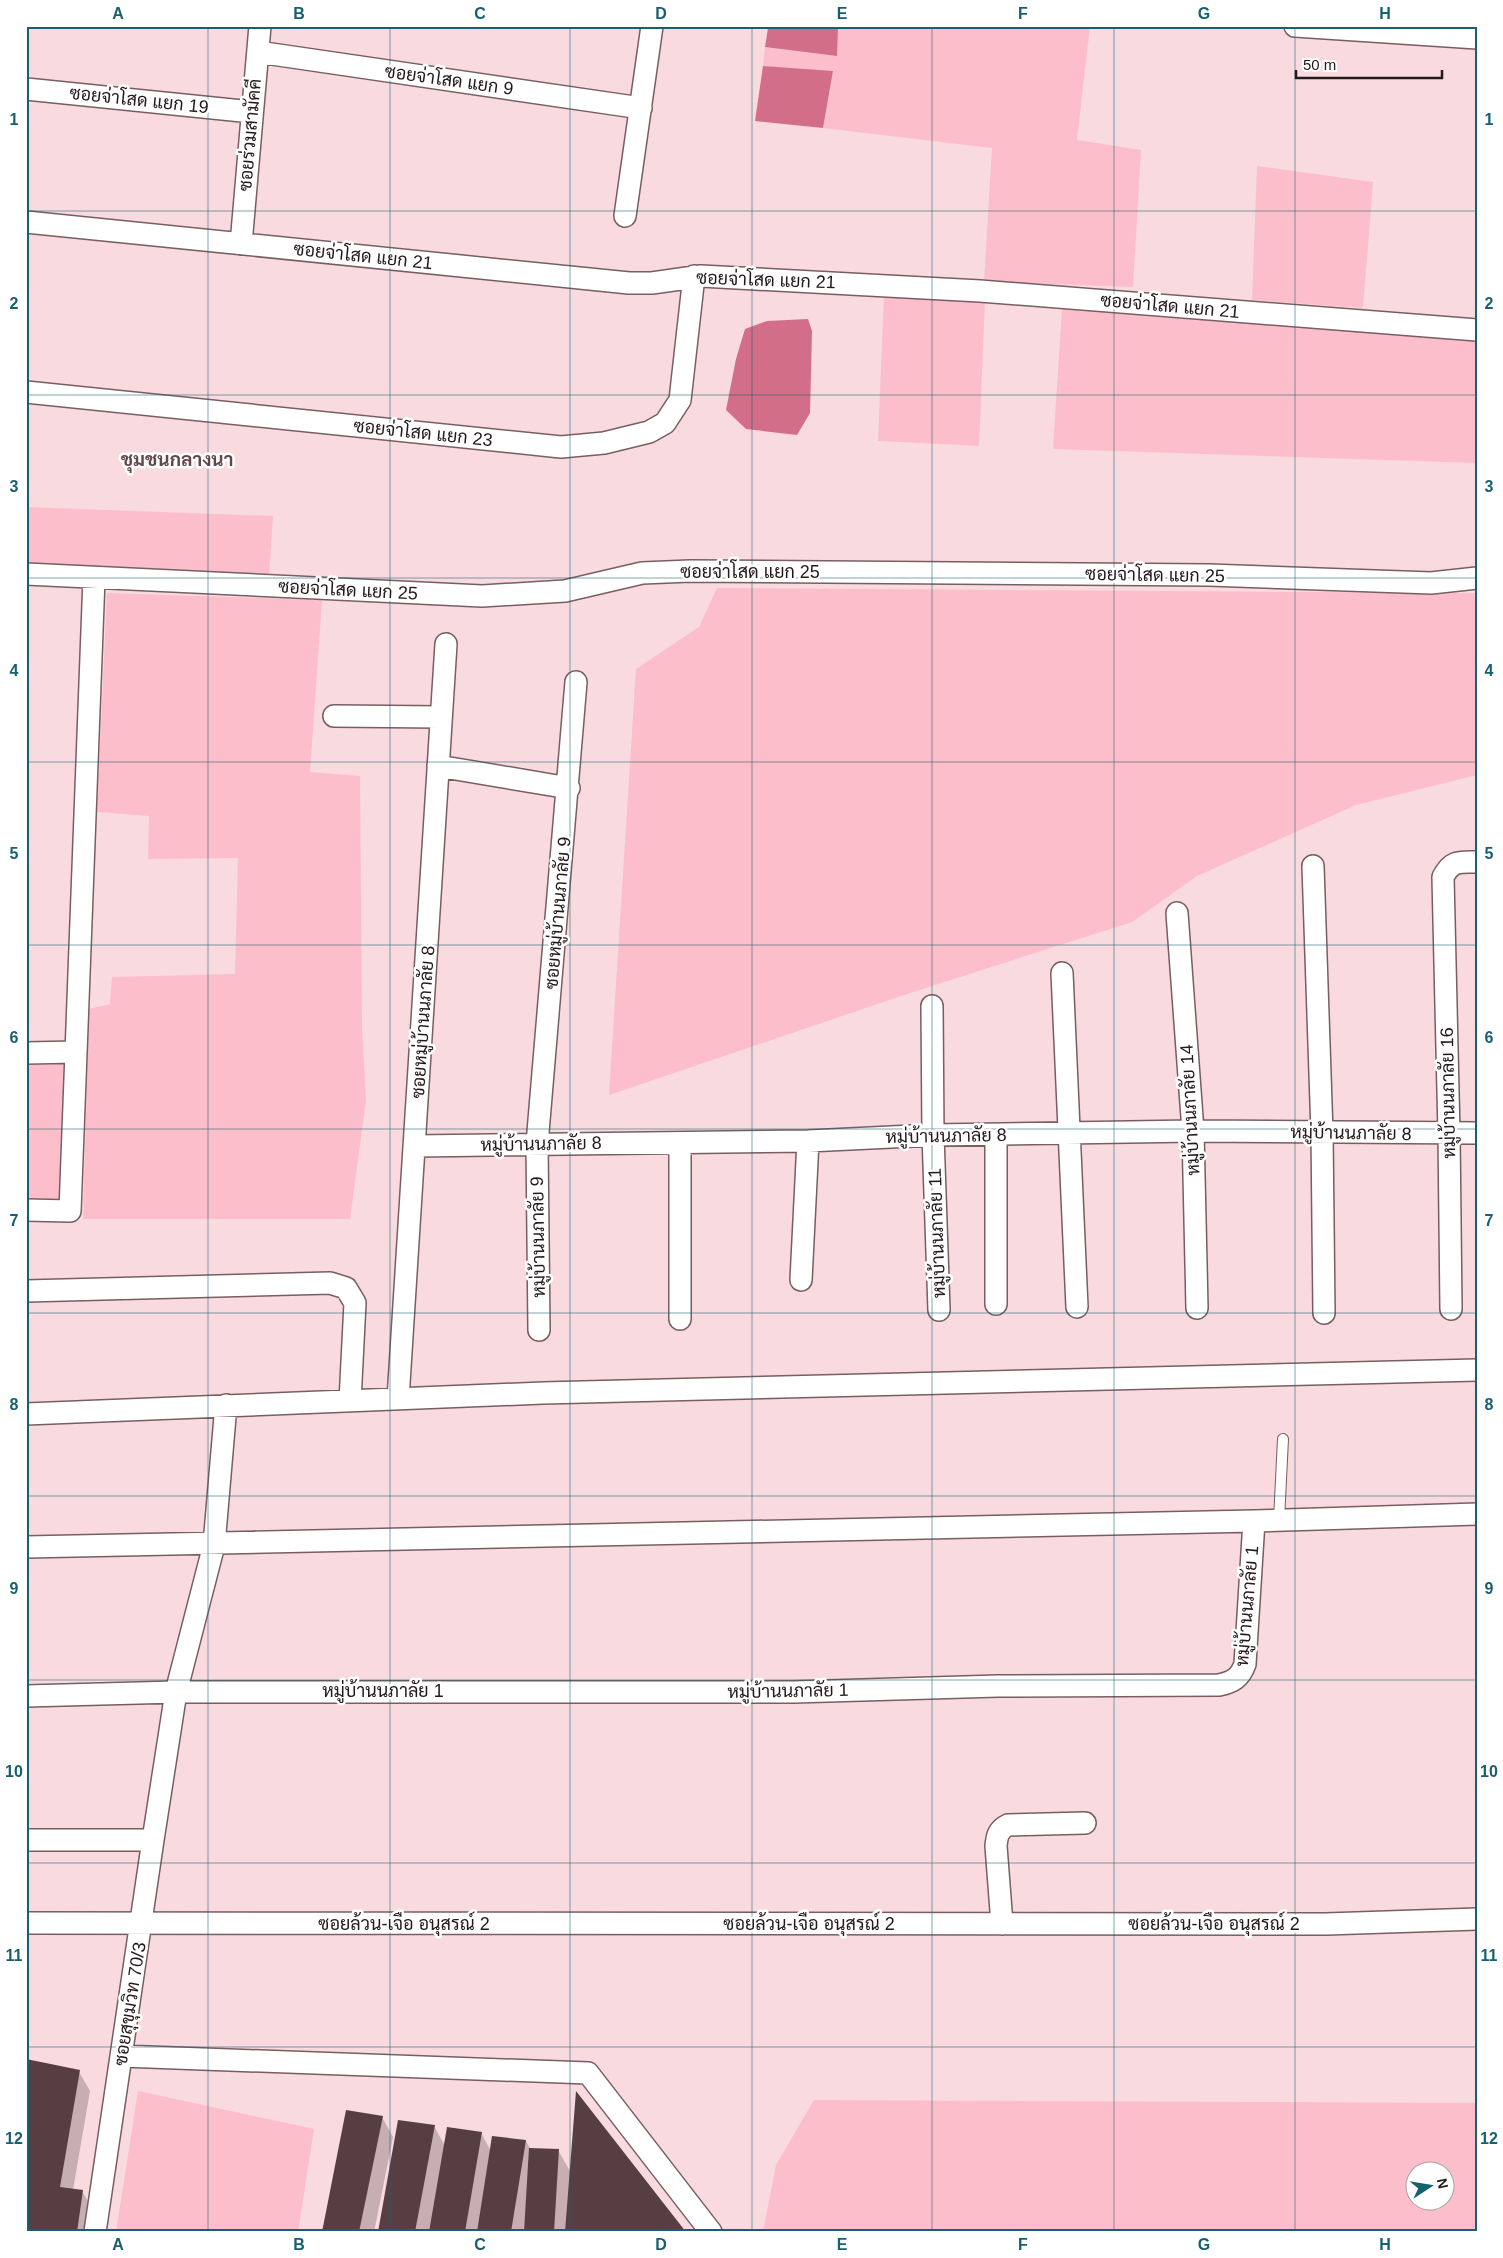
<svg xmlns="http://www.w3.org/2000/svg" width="1503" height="2258" font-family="Arial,Sarabun,sans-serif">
  <rect width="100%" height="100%" fill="#f8dadf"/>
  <path fill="#fdbecb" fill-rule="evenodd" d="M838 26H1090L1077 140 1141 150 1133 287 984 282 992 148 823 128 833 72 763 66 765 47 836 56Z
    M1257 166 1373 182 1363 308 1252 300Z
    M884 296 985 300 979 446 878 441Z
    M1062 309 1185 315 1477 340V463L1053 449Z
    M26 507 273 516 269 575 139 572 26 566Z
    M717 588 1477 593V775L1356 805 1197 876 1132 922 907 994 609 1095 636 669 699 627Z
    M107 593 322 600 310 772 360 776 362 1027 366 1100 350 1219H83L89 1009 110 1004 112 977 235 974 238 858 148 859 149 816 97 812Z
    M69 1064 64 1204 26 1203V1065Z
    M138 2091 314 2129 298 2232H116Z
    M814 2100 1477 2103V2232H763L776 2165ZM1416 2170H1446V2200H1416Z"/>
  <path fill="#d36e88" d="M747 26H838L837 56 765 47 768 28Z
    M763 66 833 71 823 128 755 121Z
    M808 319 812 331 810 413 797 435 746 429 726 410 736 359 745 329 767 321Z"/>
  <path fill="#0003" d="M79 2072 90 2091 73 2190 82 2191 93 2210 90 2232H26Z
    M382 2117 393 2137 374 2232H324Z
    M434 2126 445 2146 481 2133 491 2151 526 2141 531 2150H558L571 2173 685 2232H379Z"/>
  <path fill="#563e43" d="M26 2059 80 2070 60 2187 83 2190 77 2232H26Z
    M576 2091 686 2232H565Z
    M346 2110 383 2116 359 2232H322Z
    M398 2120 435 2125 415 2232H378Z
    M447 2127 482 2132 465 2232H429Z
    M492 2136 526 2140 511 2232H477Z
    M529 2148 559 2149 554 2232H524Z"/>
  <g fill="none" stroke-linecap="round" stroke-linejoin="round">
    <g stroke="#775e63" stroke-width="12">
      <path id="service" d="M1279 1520 1283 1439"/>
    </g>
    <g stroke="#775e63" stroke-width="24">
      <path id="minor" d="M1295 26 1477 38
        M258 52 641 108
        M26 89 252 112
        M625 216 652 26
        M26 222 629 283H652L701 276 980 291 1477 330
        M241 244 260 26
        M26 392 561 447 604 443 649 432 665 423 680 400 694 276
        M26 574 482 596 565 591 642 573 690 571 1209 575 1431 583 1477 578
        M334 716 441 717
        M438 766 569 788
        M1313 866 1322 1133 1324 1313
        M1177 913 1193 1131 1197 1308
        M1062 973 1077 1307
        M932 1006 933 1135 939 1310
        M26 1053 76 1052
        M996 1135V1304
        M680 1143V1319
        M415 1146 808 1141 933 1135 1193 1131 1477 1133
        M26 1210 70 1211 94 578
        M801 1280 808 1141
        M26 1291 330 1283 346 1288 355 1303 350 1401
        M1451 1309 1449 1134 1443 877C1452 860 1459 862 1477 862
        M539 1330 537 1144 576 682
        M398 1399 446 644
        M26 1414 543 1393 1477 1370
        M26 1547 1254 1521 1477 1514
        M26 1696 176 1692H794L998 1686 1219 1685C1233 1682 1240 1678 1245 1664L1254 1521
        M26 1840H153
        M26 1923 1326 1924 1477 1919
        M1002 1924 996 1846C997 1836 998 1830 1008 1825L1085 1823
        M122 2056 588 2073 711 2232
        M95 2232 153 1840 176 1692 214 1545 226 1405"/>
    </g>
    <use href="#service" stroke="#fff" stroke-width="10"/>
    <use href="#minor" stroke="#fff" stroke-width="21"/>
  </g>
  <path fill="none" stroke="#17606f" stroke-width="1" stroke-opacity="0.55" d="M208 26V2232M390 26V2232M570 26V2232M752 26V2232M932 26V2232M1114 26V2232M1295 26V2232M26 211H1477M26 395H1477M26 578H1477M26 762H1477M26 945H1477M26 1129H1477M26 1313H1477M26 1496H1477M26 1680H1477M26 1863H1477M26 2047H1477"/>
  <g text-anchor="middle" stroke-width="5" stroke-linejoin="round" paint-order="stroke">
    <g font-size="18" fill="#23181a" stroke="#fff">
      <text transform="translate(449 80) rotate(8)" y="6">ซอยจ่าโสด แยก 9</text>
      <text transform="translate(139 100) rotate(6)" y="6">ซอยจ่าโสด แยก 19</text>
      <text transform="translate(250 135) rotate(-85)" y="6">ซอยร่วมสามัคคี</text>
      <text transform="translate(363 256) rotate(6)" y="6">ซอยจ่าโสด แยก 21</text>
      <text transform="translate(766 280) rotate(2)" y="6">ซอยจ่าโสด แยก 21</text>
      <text transform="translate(1170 306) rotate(5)" y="6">ซอยจ่าโสด แยก 21</text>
      <text transform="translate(423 433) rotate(6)" y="6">ซอยจ่าโสด แยก 23</text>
      <text x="750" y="578">ซอยจ่าโสด แยก 25</text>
      <text transform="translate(1155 575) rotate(1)" y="6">ซอยจ่าโสด แยก 25</text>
      <text transform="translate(348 590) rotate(3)" y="6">ซอยจ่าโสด แยก 25</text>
      <text transform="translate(558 913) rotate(-85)" y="6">ซอยหมู่บ้านนภาลัย 9</text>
      <text transform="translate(423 1022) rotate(-86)" y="6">ซอยหมู่บ้านนภาลัย 8</text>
      <text transform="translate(1448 1093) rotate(-91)" y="6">หมู่บ้านนภาลัย 16</text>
      <text transform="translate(1190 1110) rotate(-93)" y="6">หมู่บ้านนภาลัย 14</text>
      <text transform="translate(1351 1133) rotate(1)" y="6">หมู่บ้านนภาลัย 8</text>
      <text transform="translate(946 1136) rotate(-1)" y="6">หมู่บ้านนภาลัย 8</text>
      <text transform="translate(541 1144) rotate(-1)" y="6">หมู่บ้านนภาลัย 8</text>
      <text transform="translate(937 1233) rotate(-92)" y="6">หมู่บ้านนภาลัย 11</text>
      <text transform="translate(538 1237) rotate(-91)" y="6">หมู่บ้านนภาลัย 9</text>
      <text transform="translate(1247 1606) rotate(-85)" y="6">หมู่บ้านนภาลัย 1</text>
      <text x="383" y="1697">หมู่บ้านนภาลัย 1</text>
      <text transform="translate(788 1691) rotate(-1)" y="6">หมู่บ้านนภาลัย 1</text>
      <text x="404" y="1930">ซอยล้วน-เจือ อนุสรณ์ 2</text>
      <text x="809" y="1930">ซอยล้วน-เจือ อนุสรณ์ 2</text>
      <text x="1214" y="1930">ซอยล้วน-เจือ อนุสรณ์ 2</text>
      <text transform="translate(130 2004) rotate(-81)" y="6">ซอยสุขุมวิท 70/3</text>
    </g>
    <g font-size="19" font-weight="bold" fill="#60474c" stroke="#fff">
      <text x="177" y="466">ชุมชนกลางนา</text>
    </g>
  </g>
  <rect width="1503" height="2258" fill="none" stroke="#ffffff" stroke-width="55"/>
  <g transform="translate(1430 2186) rotate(78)"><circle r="24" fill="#ffffff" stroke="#a7a3a3"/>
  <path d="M0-4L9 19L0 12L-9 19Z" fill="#17606f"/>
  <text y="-8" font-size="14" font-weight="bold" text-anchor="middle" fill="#23181a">N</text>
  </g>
  <path d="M1296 70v8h146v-8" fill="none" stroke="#23181a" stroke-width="2.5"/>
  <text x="1303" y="70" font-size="15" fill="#23181a" stroke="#ffffff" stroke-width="4" paint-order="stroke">50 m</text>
  <rect x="28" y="28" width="1448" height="2202" fill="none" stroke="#17606f" stroke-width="2"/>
  <g font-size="16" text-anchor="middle" font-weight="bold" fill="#17606f">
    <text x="118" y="19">A</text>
    <text x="299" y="19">B</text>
    <text x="480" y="19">C</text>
    <text x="661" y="19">D</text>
    <text x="842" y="19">E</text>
    <text x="1023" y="19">F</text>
    <text x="1204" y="19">G</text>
    <text x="1385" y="19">H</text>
    <text x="14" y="125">1</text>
    <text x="1489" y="125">1</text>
    <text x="14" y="309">2</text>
    <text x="1489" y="309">2</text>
    <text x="14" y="492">3</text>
    <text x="1489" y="492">3</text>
    <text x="14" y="676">4</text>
    <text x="1489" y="676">4</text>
    <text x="14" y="859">5</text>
    <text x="1489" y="859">5</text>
    <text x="14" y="1043">6</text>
    <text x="1489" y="1043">6</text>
    <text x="14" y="1226">7</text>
    <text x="1489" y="1226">7</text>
    <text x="14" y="1410">8</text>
    <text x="1489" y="1410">8</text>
    <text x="14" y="1594">9</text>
    <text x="1489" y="1594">9</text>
    <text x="14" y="1777">10</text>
    <text x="1489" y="1777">10</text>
    <text x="14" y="1961">11</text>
    <text x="1489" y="1961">11</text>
    <text x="14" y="2144">12</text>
    <text x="1489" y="2144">12</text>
    <text x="118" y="2250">A</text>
    <text x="299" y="2250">B</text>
    <text x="480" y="2250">C</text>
    <text x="661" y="2250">D</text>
    <text x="842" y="2250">E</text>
    <text x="1023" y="2250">F</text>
    <text x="1204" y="2250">G</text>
    <text x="1385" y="2250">H</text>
  </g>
</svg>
